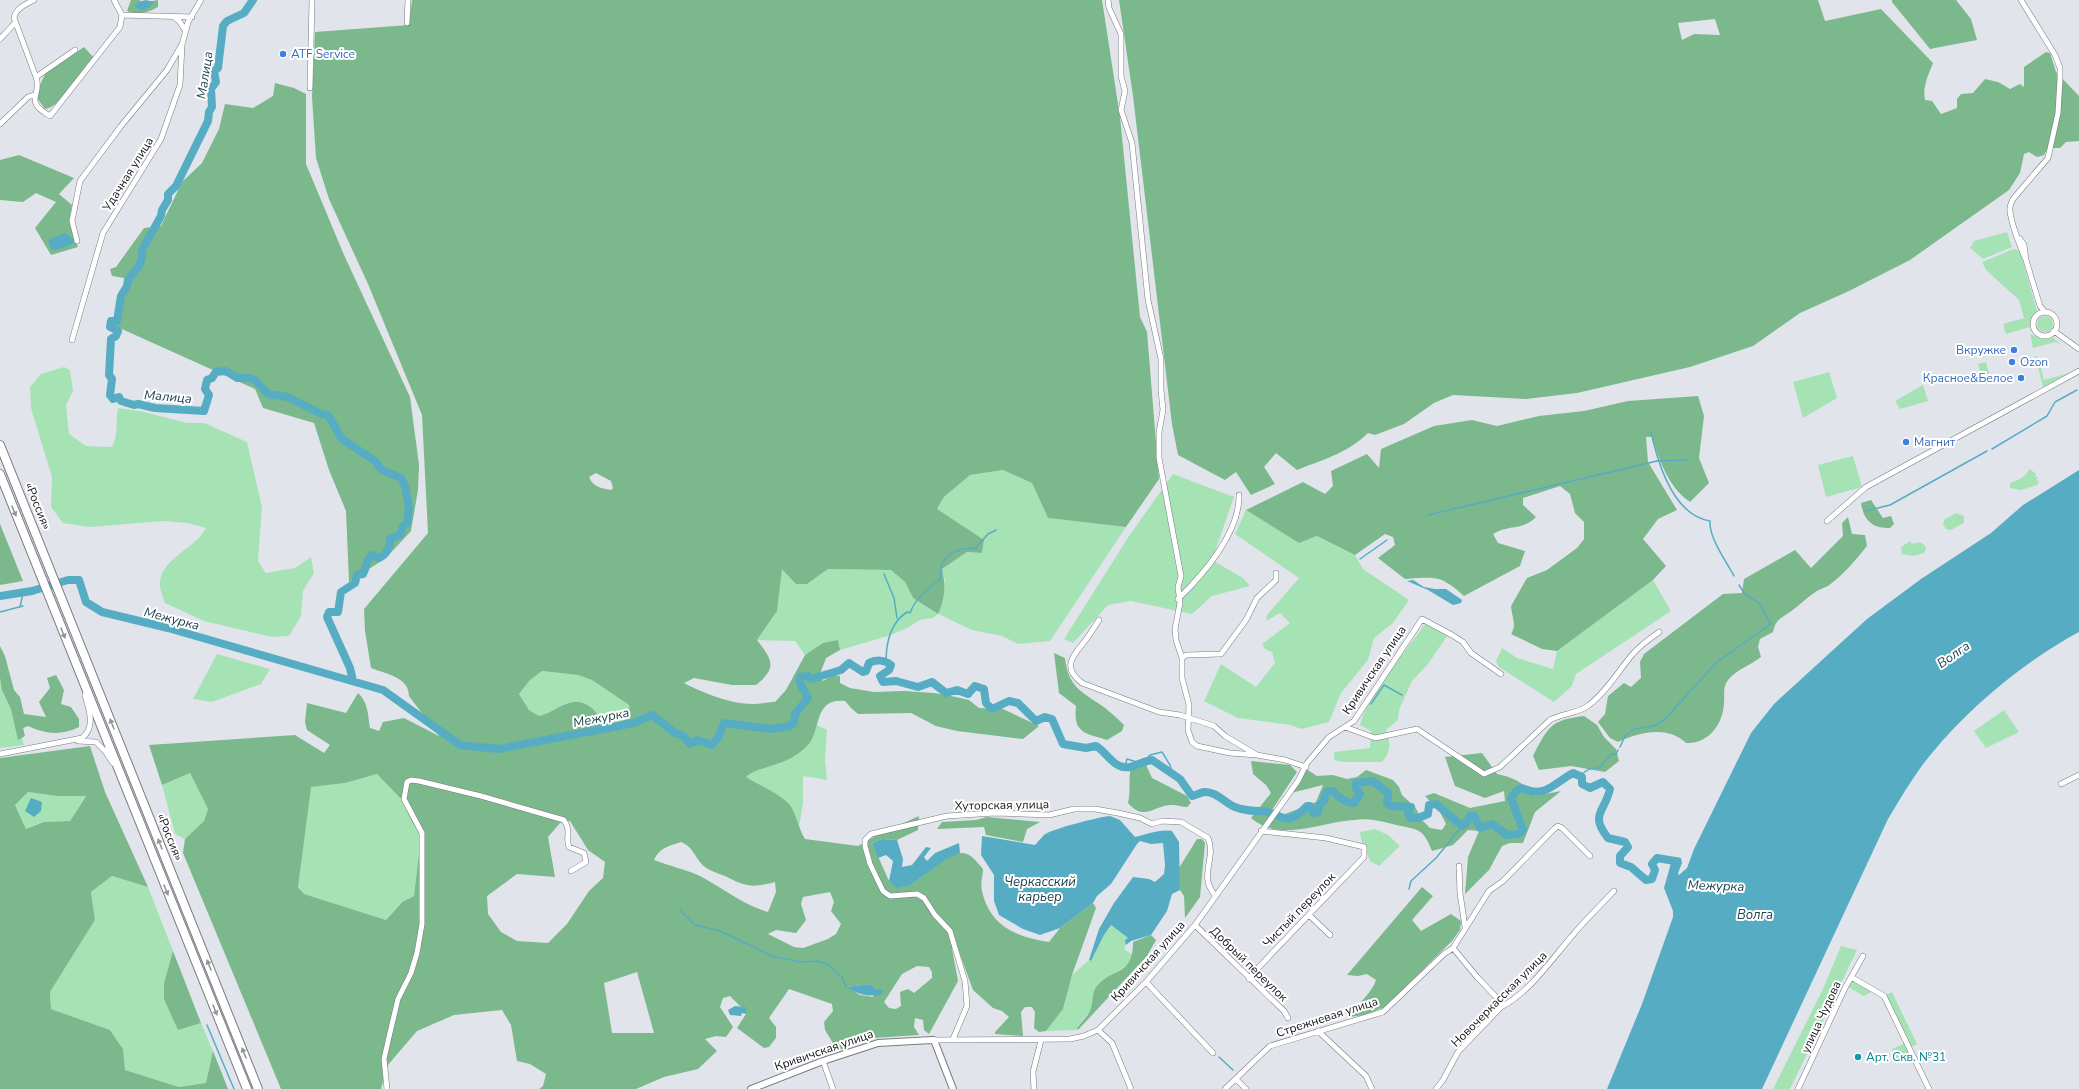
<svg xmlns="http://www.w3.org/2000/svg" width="2079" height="1089" font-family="'Nunito Sans',sans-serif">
  <rect width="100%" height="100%" fill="#e2e4ec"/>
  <path fill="#a5e3b5" d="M2007 232 2012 247 1983 259 1970 248 1974 241Z
    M2014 249 2020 251 2037 311 2032 319 2030 327 2006 334 2003 324 2024 318 2019 300 1986 270 1982 262Z
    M2037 324a8 8 0 1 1 16 0a8 8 0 1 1-16 0Z
    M2030 334 2043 339 2052 337 2061 344 2055 342 2033 348Z
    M2035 355 2038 358 2044 380 2069 373 2043 387Z
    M1986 362 1990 378 1982 380 1978 364Z
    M64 367 70 370 73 391 66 405 69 434 86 446 112 447C119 433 115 423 118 408L140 411 187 423H204L247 442 262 507 258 561 266 573 295 568 311 557 314 573 303 591 301 616 289 636 272 637 204 621 165 603C163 597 159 588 160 582 163 557 195 549 206 528L187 523 164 521 90 527 63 523 51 507 52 477 31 408 30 387 41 374Z
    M1829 372 1837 398 1803 418 1793 382Z
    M1923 385 1928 401 1900 409 1895 401Z
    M1853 456 1862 487 1826 497 1818 465Z
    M2030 469 2036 474 2035 477H2038L2036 480 2039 482 2037 485 2021 490 2010 488V483C2021 479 2024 477 2030 469Z
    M1003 470 1032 483 1048 518 1126 527 1050 641 1018 644 1002 636 972 630 938 614 933 618 920 620 907 628 888 636 840 650 838 640 823 644 805 655 795 641 757 640 777 611 781 568 807 584 828 569 891 570 905 582 913 598 938 614 945 581 942 569 967 552 982 553 984 540 937 510 944 497 970 475Z
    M1173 474 1234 497 1212 560 1243 578 1250 586 1212 596 1192 614 1131 601 1108 605 1073 643 1064 639 1129 536Z
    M1246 510 1299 543 1317 536 1355 555 1363 569 1409 600 1393 623 1374 638 1368 660 1341 693 1329 722 1301 729 1291 725 1238 718 1204 701 1221 664 1256 687 1275 663 1272 652 1265 649 1262 644 1290 623 1280 613 1266 621 1267 615 1299 578 1235 534Z
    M1956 513 1964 516V523L1951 530 1946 529 1943 524 1944 520Z
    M1910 541 1912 544C1918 542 1923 541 1926 548L1924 553 1914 556 1902 554 1901 547Z
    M1653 580 1671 611 1576 674 1572 686 1554 702 1499 667 1496 661 1502 648 1517 658 1553 669 1557 651Z
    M1425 624 1447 636 1428 664 1412 681 1399 710 1398 720 1386 730C1391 743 1391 752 1382 762H1342L1334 760V752L1370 748 1371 731 1360 725C1365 700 1409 647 1425 624Z
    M217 654 270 669 261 684 212 702 193 699Z
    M0 665 24 745 0 748Z
    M542 671 578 675 592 680 629 705 631 718 608 725C602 720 598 714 593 709 573 691 559 711 539 716L529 710 519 694 530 680Z
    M2004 710 2019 732 1986 748 1974 731Z
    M817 725 827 730 825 760 827 780 803 776V803L799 828 792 807 782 798 746 777 749 773 775 765 786 759 809 743Z
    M190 773 208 809 204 821 185 839 175 834 162 785Z
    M377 774 403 801 412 822 421 836 414 896 401 902 386 920 304 894 298 886 310 787 345 783Z
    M28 792 57 796 86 795 70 821 44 822 26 829 15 805Z
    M1375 829 1388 835 1400 846 1379 866 1370 861 1361 839 1360 832Z
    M112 876 148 887 173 951 164 983 178 1030 201 1023 213 1051 206 1083 179 1087 125 1070 123 1049 110 1030 51 1009 50 992 95 920 91 892Z
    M1111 925 1128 938 1124 949 1133 955 1129 964 1110 976 1095 990 1091 1010 1077 1027 1078 1030 1046 1031 1063 1009 1072 975 1089 960 1091 961 1104 935Z
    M1841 946 1857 950 1790 1089H1773L1823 989Z
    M1851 979 1873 991 1864 996 1848 987Z
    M1892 992 1917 1044 1911 1047 1886 995Z
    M1905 1043 1909 1053 1896 1059 1892 1049Z"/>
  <path fill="#7bb88c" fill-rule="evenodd" d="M131 0H140L141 3 158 0V7C149 12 137 16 127 11Z
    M412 0H1102L1120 117 1140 317 1147 332 1159 479 1126 527 1048 518 1032 483 1003 470 970 475 944 497 937 509 984 540 982 553 967 552 942 569C946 585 945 599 938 614L913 598 905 582 891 570 828 569 807 584H796L782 569 777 611 757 640C772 660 778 667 756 685H732L694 678 684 683C703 693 731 704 753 704 760 704 768 702 775 702L786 690 805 655 823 643 838 640 840 650 826 658 819 677 823 681 833 675 840 676V683L850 688 874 692 904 691 934 693 951 696 969 700 979 708 1003 709 1039 726 1023 739 957 731 936 726 911 713 858 714 851 708 845 701C813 698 822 729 808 745 799 755 786 761 774 765 764 769 753 770 746 777 758 785 786 796 792 808 797 818 799 829 805 839L858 846 875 836 919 816 918 830 897 840 882 839 872 843 889 881 911 885C923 877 948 853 961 853 970 852 977 862 983 869 983 875 980 884 982 891 990 926 1016 937 1049 942L1060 928 1093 903 1096 908 1072 975 1063 1009 1046 1031 1039 1032 1034 1028 1035 1012 1032 1007H1025L1021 1012 1023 1036 995 1034V1032L1009 1017 1002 1011 993 1008 973 990 958 949H952L958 981 929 1034 924 1030 923 1020 915 1018 914 1027 919 1035 874 1038 823 1056 818 1055 833 1043 825 1030 824 1022 833 1011 832 1004 789 989 769 1018 776 1027V1038L769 1047 764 1048 737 1028 746 1014 743 1007 740 1006 730 996 723 998 720 1007 733 1027 726 1037 716 1036 705 1039 717 1051 698 1069 664 1077 636 1089H539L543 1086 546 1074 530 1064 517 1061 511 1025 502 1010 454 1015 417 1031 387 1066 381 1089H281L183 853 185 839 204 821 208 809 190 773 162 785 149 745 295 735 324 753 330 745 307 730 305 722 307 703 346 713 358 693C368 702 368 715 370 728L379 731 383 722 404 718 439 736 409 696C409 677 386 674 371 668L365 631 364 609 428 533 422 415 368 284 329 199 316 158 312 97 315 32 409 25ZM596 473 611 481 613 488 611 490C601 488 593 487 589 477ZM542 671 578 675 592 680 629 705 630 718 608 725C602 720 598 714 593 709 573 691 559 711 539 716L529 710 519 694 530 680ZM377 774 403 801 412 822 421 836 414 896 402 902 386 920 304 894 298 887 311 787 345 783ZM570 821 588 850 605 862 603 878 589 891 567 924 548 943 517 941 501 932 488 914 487 896 517 874 555 877 548 837 560 823ZM681 842C694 847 695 859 705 867 710 871 718 873 725 876 746 887 752 888 775 882L776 892 768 912C743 905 723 888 700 876 685 869 669 866 654 860 659 848 669 846 681 842ZM830 892 834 902 831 911 841 924 836 934 828 939 803 948 794 947 768 934 776 930 796 933 806 920 801 904 803 897ZM917 966 929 967 932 972V978L914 993 908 989 900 992 901 1006 896 1009 889 1008 884 1002 902 974ZM637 972 654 1033H612L604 983ZM870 984 876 989 873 997 860 995 847 987Z
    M1119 0H1818L1825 21 1881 9 1933 63C1929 74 1922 87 1925 100L1932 101 1941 114 1957 108V99L1961 94 1973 93 1985 79 1998 82 2010 89 2020 84 2024 87V67L2046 52 2050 53 2056 72 2079 96V141L2066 142 2060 148H2048L2044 155 2037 157 2029 152 2024 154 2020 173 2009 190 1910 260 1849 291 1800 313 1753 346 1690 367 1577 393 1526 399 1453 395 1434 403 1404 424 1375 435 1368 433C1348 453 1322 460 1297 470L1276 453 1264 467 1275 484 1251 495 1236 472 1225 480 1178 455 1172 424 1133 96ZM1715 19 1720 35 1694 34 1682 40 1678 23Z
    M1892 0H1956L1971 19 1977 40 1930 49 1892 2Z
    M84 47 94 58C85 69 58 109 45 109L37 98C39 88 41 81 46 73Z
    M275 83 294 88 306 94V164L344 255 410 397 419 465 418 490 411 531 386 558 349 582 346 511 329 470 314 423 263 408 255 389 113 325 118 321 120 304 128 288 124 278 112 276 110 269 116 267 144 228 161 226 182 182 202 163 219 129 225 104 253 108 273 96Z
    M19 155 74 178 59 194 72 205 69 221 78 247 51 255 35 228 56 202 36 193 23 202 0 200V160Z
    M1698 396 1704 416 1699 458 1709 483 1690 502C1668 487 1660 461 1652 437H1646L1648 462 1677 510 1658 519 1643 539 1666 566 1653 580 1557 651 1542 649 1511 634C1517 624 1512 618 1511 606L1527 578 1547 570 1577 548 1584 539V522L1575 513 1570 494 1560 486 1523 498V505L1536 517C1522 531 1510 524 1493 534L1498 543 1525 551 1520 566 1464 596C1441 575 1436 577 1405 579L1378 558 1395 545 1393 537 1385 534 1355 555 1317 536 1299 543 1246 510 1303 482 1325 494 1333 486 1331 471 1367 454 1379 468 1381 449 1434 426 1472 420 1497 426 1539 416 1584 411 1628 401Z
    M1871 500 1883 518 1891 516 1894 524 1890 528C1872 528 1864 521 1861 503Z
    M1848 517 1852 534 1865 535 1867 546C1855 561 1843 575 1828 586 1824 588 1820 589 1817 591 1807 597 1799 606 1790 612 1780 619 1776 619 1773 632L1760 639 1758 647 1761 657C1751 665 1737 669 1728 680 1722 688 1725 695 1724 703 1723 725 1708 744 1686 743 1668 725 1639 732 1618 742L1610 738 1598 722 1605 714 1608 696 1624 683 1631 687 1641 678 1640 662 1644 654 1723 594 1742 593 1744 579 1795 550 1811 568 1843 536 1842 523Z
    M0 524 23 581 0 585Z
    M0 646 5 656 14 690 20 697 24 714 46 717 39 702 50 688 47 678 56 675 64 690 61 704 71 707 79 719V727C61 736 45 734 28 726L23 728 25 736 18 740 11 709 2 690 0 677Z
    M1054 653 1065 658C1068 684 1078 690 1098 703 1107 709 1116 717 1124 725L1122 731 1107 740C1084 733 1073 733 1076 706L1059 693Z
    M1584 716 1597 725 1604 737 1616 749 1619 761 1605 772 1571 766 1539 770 1533 756C1548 727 1550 720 1584 716Z
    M90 746 105 792 148 887 112 876 91 892 95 920 50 992 51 1009 110 1030 123 1049 125 1070 179 1087 206 1083 213 1051 228 1089H0V758ZM28 792 57 796H86L70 821 44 822 26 829 15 805Z
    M1482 753 1497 774C1513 777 1524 783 1535 796L1561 791 1535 812 1523 843H1510L1502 846 1489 870 1465 894 1468 857 1479 831 1468 830 1453 845 1432 851C1423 828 1419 830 1396 825 1381 821 1368 818 1354 820 1321 822 1279 843 1251 818L1271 793 1266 785 1253 774 1251 761 1290 765 1297 772 1272 810 1280 816 1316 802 1323 785 1291 793 1306 769 1317 776 1333 775 1347 779 1357 777 1366 770 1393 780 1399 787 1402 795 1415 807 1423 821 1430 828 1442 830 1446 824 1440 812 1425 796 1434 793 1470 808 1505 801 1504 791 1485 798 1455 786 1445 757Z
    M1146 765 1152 778 1187 796 1191 803 1187 807C1182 807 1177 805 1172 805 1154 805 1144 822 1128 803 1131 790 1128 779 1131 767Z
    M987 817 1040 822 1027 829 1023 842 986 835 984 827 937 829 942 822 976 820Z
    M1197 839H1202L1205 843 1200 897 1185 918 1184 896 1180 890 1179 868Z
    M1422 887 1433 896 1412 920 1421 931 1451 914 1461 921 1460 930 1452 941 1385 1007 1365 1015 1349 1017C1356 1004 1372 994 1376 980L1367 974 1358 976 1347 975Z
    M1151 935 1156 940 1147 956 1078 1030 1077 1028C1081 1022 1087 1017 1090 1011 1093 1004 1092 995 1095 989 1111 966 1133 978 1133 942Z
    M173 951 201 1023 178 1030 164 999V983Z"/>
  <path fill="#56adc3" d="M146 0 154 2C150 8 141 14 135 6L138 2Z
    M65 233 73 239V244L56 250 51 249 48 240Z
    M2079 470V632C2025 661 1971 706 1932 753 1915 773 1902 796 1888 819L1762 1089H1607L1642 1004 1673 917V911L1664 888 1671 863 1676 857 1681 858 1682 863 1678 873 1679 875 1687 868 1694 849 1751 733 1774 704 1867 619 1921 579 1991 533 2023 505Z
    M1413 580 1424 587 1435 589H1446L1462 600 1461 603 1453 605 1428 590 1407 581Z
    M31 798 42 802 41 811 34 817 25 811Z
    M1110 816 1120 820 1135 837C1148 834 1159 829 1172 831L1179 842 1180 890 1172 894 1167 911 1151 935 1131 941 1126 945 1125 940 1128 938 1111 925 1104 935 1091 961 1089 960 1099 929 1114 903 1133 877 1149 879 1155 882 1164 874 1165 865 1163 843 1151 844 1140 841 1137 844 1111 884 1097 896 1093 903 1060 928 1040 935 1023 929 999 915 994 901V875L981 855 982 836 1035 845C1038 842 1041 838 1044 835 1051 829 1099 817 1110 816Z
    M882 839 897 840 903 859 902 867 912 865 926 847 931 848 924 857 927 861 935 853 959 843 960 853 946 859 911 885 896 888 889 881 893 861 886 855 878 858 872 843Z
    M870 984 876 989 883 990 882 994C868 998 858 994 846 987Z
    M735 1006 746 1007V1014L742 1013 741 1016 730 1015 728 1010Z"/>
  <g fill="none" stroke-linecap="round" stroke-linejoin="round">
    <path stroke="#56adc3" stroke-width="1.5" d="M1651 432C1658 464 1673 515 1710 521 1709 538 1726 561 1734 576
      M1992 449 2047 416 2055 402 2077 390
      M1866 511 1890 505 1987 451
      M1428 515 1657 461 1688 460
      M1360 559 1387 540
      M884 574 894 598 897 618
      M20 607 23 593
      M0 612 23 606
      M886 662C886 642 890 623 907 612L910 613C915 599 928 588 940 580 941 576 940 571 941 567 945 553 963 546 975 549L988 534 996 530
      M1371 704 1384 685 1402 695
      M1620 747 1625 736 1634 729 1654 726 1665 719 1717 662 1771 624 1760 604 1745 594 1739 585
      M1144 761 1150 755 1162 752 1170 765 1173 776
      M1125 767 1127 759 1140 763
      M1579 776 1589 769 1599 768 1612 754H1616L1618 750
      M1409 889 1411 881 1436 858 1462 826
      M680 910 695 925 720 931 772 956 801 962 817 961 829 965 842 977 846 987
      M207 1025 234 1089
      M1219 1057 1233 1070"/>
    <path stroke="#56adc3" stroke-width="8" d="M253 0 244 13 227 21 223 26 218 68 214 71 216 82 211 89 212 107 209 112 208 121 176 186 168 194V200L162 210 161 216 142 250V258L139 266 128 280 127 286 121 296 117 321H111L110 327 118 331 116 336 111 339 109 375 112 379 110 395 113 399 119 397 121 401 134 405 138 404 155 408 204 411 209 395 205 389 207 380 212 378 216 372 226 371 237 378H251L256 381 268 394 288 397 321 414 328 415 342 439 375 461 382 470 401 478 405 486 409 507 407 523 402 527 401 534 390 539C392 545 385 556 379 558L372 555C365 561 367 568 363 574L357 575 355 583 341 592 338 612H329L327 617 350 668 353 681
      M0 596 32 591 68 580H79L86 602 102 612 168 628 383 690 460 745 498 749 634 723 652 715 675 733 683 736 690 744 698 740 712 745 718 738 724 723 771 729 790 726 794 723 795 714 808 698 800 683V677L808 676 811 679 841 670 849 663 863 672 866 671 869 663C876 659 885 660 891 665L889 670 880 676 883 682 896 681 918 687 932 682 946 693 957 690 968 694 975 686 984 689 986 703 992 709 1009 701 1018 703 1036 721 1045 717 1052 719 1063 744 1086 748 1096 746C1108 753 1114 770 1130 767 1138 765 1144 761 1152 760L1180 779 1192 796C1196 795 1200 793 1204 792 1216 791 1225 803 1235 807 1245 811 1253 811 1262 811 1284 813 1284 830 1307 806H1310L1313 813 1318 812 1319 805 1324 801 1325 795 1328 791H1333C1338 797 1346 803 1354 803L1360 794 1356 788V783L1373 781 1388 793 1387 803 1391 806 1411 807 1408 814 1411 818H1418L1428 814 1429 805 1436 804 1462 826 1466 823 1470 816H1474L1480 828 1492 824 1507 835 1518 834 1523 830 1511 798 1516 791 1522 788C1545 799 1554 783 1573 773L1582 777V784L1590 788 1603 782 1610 789C1605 812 1589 814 1608 838L1625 842 1628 847 1620 856V863L1631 867 1646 880 1652 879 1655 870 1652 864 1657 858 1675 861V869"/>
    <g stroke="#797a82" stroke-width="6">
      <path id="minor" d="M34 0C26 4 15 9 14 18L36 77 75 50
        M1108 0 1109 8 1121 34V76L1125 91 1121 110 1132 143 1148 300 1161 359V390L1163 410 1159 432V458L1181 576 1178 587 1180 603 1175 629 1176 640 1182 658V678L1189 705 1188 730 1192 742 1197 746 1230 753 1257 755
        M2021 0 2055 55 2060 68V79L2058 113 2048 158 2013 199C2011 203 2009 207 2010 211 2011 223 2021 249 2026 260
        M122 15 192 17
        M174 17 179 21 186 31
        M407 23 408 0
        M0 39 15 23
        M36 77C43 95 22 100 50 116L120 27 122 15 114 0
        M310 88 312 0
        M0 124 28 97 34 95
        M2020 239 2024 245 2026 260 2040 306 2045 312
        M77 241 72 221 80 181 121 126 167 70 181 46
        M2033 324a12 12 0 1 1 24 0a12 12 0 1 1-24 0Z
        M2054 331 2079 349
        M72 340 103 233 161 139 180 85 182 45 188 22 201 0
        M1827 521 1866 487 2079 371
        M1178 599C1204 574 1240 532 1239 495
        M1099 620C1093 629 1088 638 1081 646 1069 660 1065 670 1082 683L1159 712 1180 715 1214 726 1225 736 1257 755 1285 760 1306 767
        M1182 658 1186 655 1221 654 1246 620 1257 598 1276 580V573
        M1345 727 1375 738 1417 729 1484 774 1500 767 1550 720C1562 713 1578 714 1589 705 1606 692 1618 672 1631 656 1639 646 1649 639 1659 632
        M78 741 96 742 105 751 113 763
        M0 754 82 738C96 727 89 710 85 695
        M2061 784 2079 775
        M1459 866 1460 893 1465 927
        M1309 915 1330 935
        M1195 925 1284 1011 1288 1018
        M1453 948 1477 977 1498 999 1501 1007
        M1851 977 1884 996 1929 1089
        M1249 979 1259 967 1364 857V847L1326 838 1261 831
        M1146 982 1213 1053
        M1098 1030 1112 1043 1131 1089
        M1318 1031 1366 1076 1372 1089
        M953 1039 967 1006 965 981 950 931 935 915 924 898 917 894 890 896 883 891 870 864 865 846V840L871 834 947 816 995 813 1049 815 1074 809H1095L1118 813 1140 818 1152 824 1162 821 1181 822 1208 838C1217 859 1197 876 1216 896
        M934 1040 1070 1039 1084 1036 1098 1030 1146 982 1195 925 1298 781 1307 763 1329 737 1354 721 1422 619 1452 635 1463 642 1471 653 1501 674
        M823 1061 833 1089
        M1236 1079 1246 1089
        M387 1089 384 1059 389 1037 398 999 411 973 417 953 422 924V833L404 799 407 782 411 780 419 781 481 796 564 820C572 833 565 836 569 847L584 853 586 862 571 871
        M1034 1089 1033 1072 1041 1040
        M1225 1089 1270 1046 1383 1012 1444 954 1453 948 1489 891 1503 881 1554 829 1558 826 1562 828 1590 856
        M1436 1089 1443 1080 1458 1052 1501 1007C1530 992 1551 960 1572 936 1585 920 1600 906 1614 891
        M1798 1089 1845 988 1863 956"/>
    </g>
    <g stroke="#797a82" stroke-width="8">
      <path id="tertiary" d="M751 1089 823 1061 878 1043 932 1040H934L953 1089"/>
    </g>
    <g stroke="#797a82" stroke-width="10">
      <path id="trunk" d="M0 445 258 1089
        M0 474 247 1089"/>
    </g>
    <use href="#minor" stroke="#fff" stroke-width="5"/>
    <use href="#tertiary" stroke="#fff" stroke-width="6"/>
    <use href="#trunk" stroke="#fff" stroke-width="8"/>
  </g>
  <defs><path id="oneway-solid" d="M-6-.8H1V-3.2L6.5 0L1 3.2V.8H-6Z"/></defs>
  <g fill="#969698">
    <use href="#oneway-solid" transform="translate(14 511) rotate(68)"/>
    <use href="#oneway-solid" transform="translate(63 633) rotate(68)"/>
    <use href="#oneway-solid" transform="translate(112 724) rotate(-112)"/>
    <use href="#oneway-solid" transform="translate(160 844) rotate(-112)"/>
    <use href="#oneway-solid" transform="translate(166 890) rotate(68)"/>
    <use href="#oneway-solid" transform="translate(209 965) rotate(-112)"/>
    <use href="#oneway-solid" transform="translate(215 1010) rotate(68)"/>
    <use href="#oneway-solid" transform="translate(244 1053) rotate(-112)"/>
  </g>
  <g fill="#3f7fe0" stroke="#fff" stroke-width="1.5">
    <circle cx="283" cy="54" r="4"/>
    <circle cx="2014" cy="350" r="4"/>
    <circle cx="2012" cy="362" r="4"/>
    <circle cx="2021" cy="378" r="4"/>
    <circle cx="1906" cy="442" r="4"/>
  </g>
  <circle fill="#0f9aa8" stroke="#fff" stroke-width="1.5" cx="1858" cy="1057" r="4"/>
  <g text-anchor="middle" stroke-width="4" stroke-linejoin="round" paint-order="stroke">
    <g font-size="12" fill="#366cbe" stroke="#fff" text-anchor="start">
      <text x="291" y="58">ATF Service</text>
      <text x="2006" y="354" text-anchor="end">Вкружке</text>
      <text x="2020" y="366">Ozon</text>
      <text x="2013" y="382" text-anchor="end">Красное&amp;Белое</text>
      <text x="1914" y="446">Магнит</text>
    </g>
    <g font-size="12" fill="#161619" stroke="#fff">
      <text transform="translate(128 174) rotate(-58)" y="4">Удачная улица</text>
      <text transform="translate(38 506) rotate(68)" y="4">«Россия»</text>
      <text transform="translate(1374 670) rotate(-56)" y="4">Кривичская улица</text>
      <text transform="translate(1002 805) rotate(-1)" y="4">Хуторская улица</text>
      <text transform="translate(170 837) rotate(68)" y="4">«Россия»</text>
      <text transform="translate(1299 910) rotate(-46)" y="4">Чистый переулок</text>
      <text transform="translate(1148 961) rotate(-48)" y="4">Кривичская улица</text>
      <text transform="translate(1249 964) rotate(44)" y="4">Добрый переулок</text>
      <text transform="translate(1499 999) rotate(-45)" y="4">Новочеркасская улица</text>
      <text transform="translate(1327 1017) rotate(-18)" y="4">Стрежневая улица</text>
      <text transform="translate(1821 1017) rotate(-65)" y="4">улица Чудова</text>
      <text transform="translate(824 1050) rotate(-19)" y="4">Кривичская улица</text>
    </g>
    <g font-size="12" fill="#0d838f" stroke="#fff" text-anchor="start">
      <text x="1866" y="1061">Арт. Скв. №31</text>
    </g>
    <g font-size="13" font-style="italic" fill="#1b434d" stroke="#fff">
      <text transform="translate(204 75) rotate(-81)" y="5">Малица</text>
      <text transform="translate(168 396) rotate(5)" y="5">Малица</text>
      <text transform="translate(172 618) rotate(15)" y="5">Межурка</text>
      <text transform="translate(1953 654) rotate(-35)" y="5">Волга</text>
      <text transform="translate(601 717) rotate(-11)" y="5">Межурка</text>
      <text x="1040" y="886">Черкасский<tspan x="1040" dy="15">карьер</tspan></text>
      <text transform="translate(1716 885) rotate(2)" y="5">Межурка</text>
      <text x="1755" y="919">Волга</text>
    </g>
  </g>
</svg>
